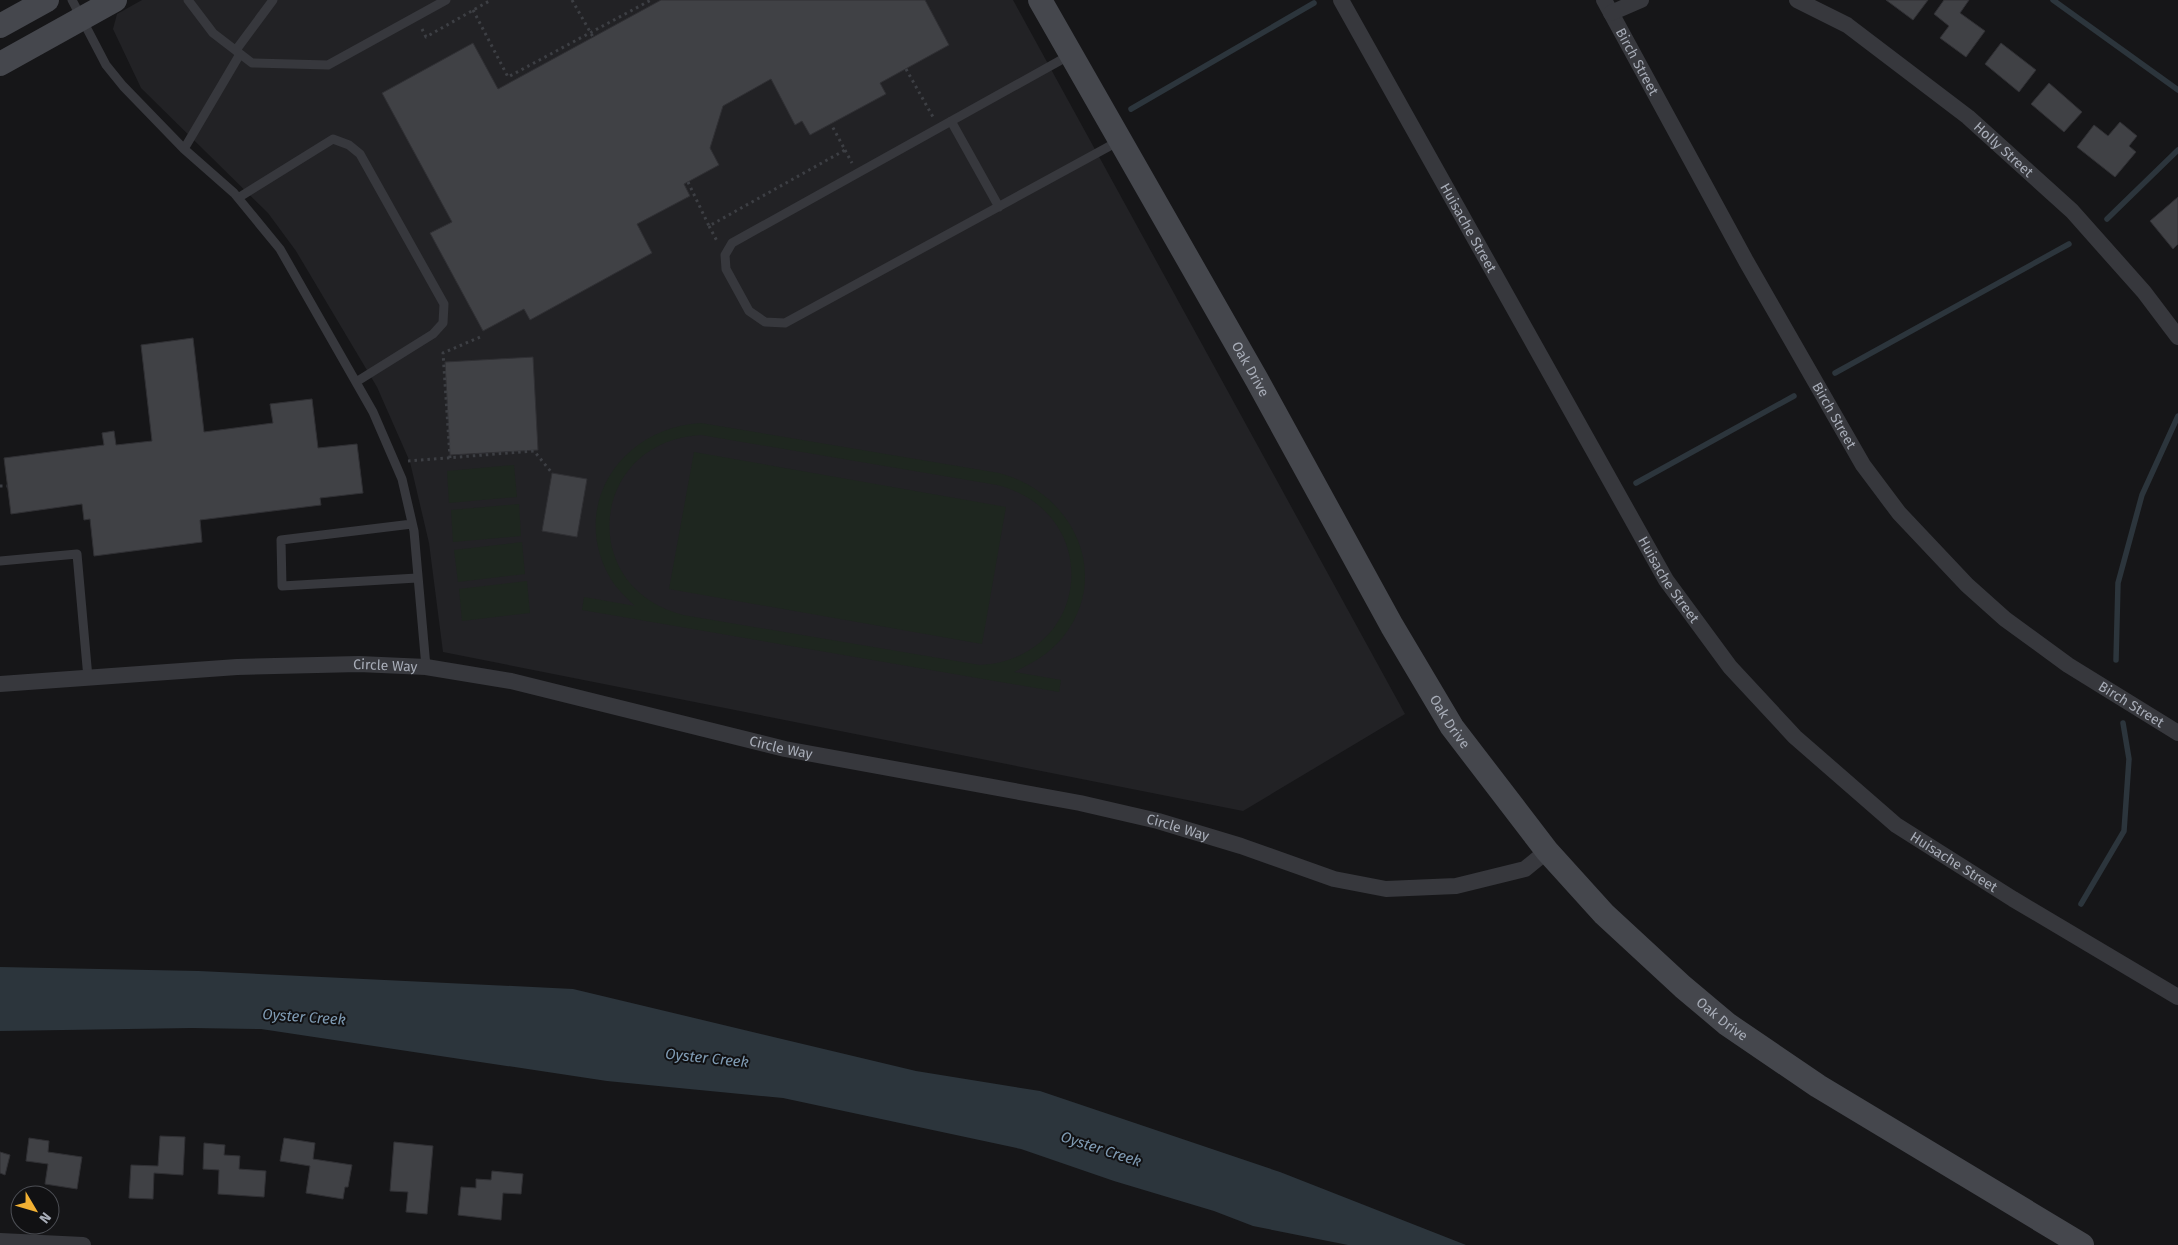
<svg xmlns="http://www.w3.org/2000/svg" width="2178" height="1245" font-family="'Fira Sans',sans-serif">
  <rect width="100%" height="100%" fill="#161618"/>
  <path fill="#222225" d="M142 0H1013L1405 714 1243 811 443 652 429 543 410 462 377 387 296 251 268 213 141 88 113 29 117 14Z"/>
  <path fill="#1e261f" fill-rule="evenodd" d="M701 423 999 473C1072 492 1113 574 1063 637 1049 654 1033 663 1014 672L1061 680 1059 692 582 610 584 597 635 606C628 599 620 592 614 584 566 511 618 428 701 423ZM701 435 997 485C1106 513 1091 659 980 665L683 615C575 587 590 441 701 435Z
    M694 452 1006 507 982 644 669 589Z
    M514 465 517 497 449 503 447 471Z
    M519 504 521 536 453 542 451 510Z
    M522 542 525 574 458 582 454 550Z
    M527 581 530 613 462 621 459 589Z"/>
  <path fill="#2c353c" d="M0 967 199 971 573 989 916 1071 1040 1091 1280 1172 1466 1245H1348L1253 1226 1214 1211 1114 1181 1021 1149 783 1098 607 1081 261 1029 192 1028 0 1031Z"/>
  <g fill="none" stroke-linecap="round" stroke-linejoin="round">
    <path stroke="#2c353c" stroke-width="5.5" d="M2053 0 2178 90
      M1131 109 1314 3
      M2107 219 2178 150
      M1835 373 2069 244
      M1636 483 1794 396
      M2116 660 2118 583 2142 495 2178 416
      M2081 904 2124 831 2129 759 2123 723"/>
  </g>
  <path fill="#404145" stroke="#303034" d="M661 0H925L949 45 880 83 886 94 810 135 802 121 795 125 771 79 723 106 710 148 719 165 684 184 690 196 637 224 652 253 530 320 524 309 483 331 430 233 452 222 382 93 473 43 498 89Z
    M1886 0H1928L1913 20Z
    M1944 0H1969L1960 13 1985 31 1966 57 1940 38 1949 26 1934 14Z
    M2001 43 2036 70 2019 92 1985 64Z
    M2049 83 2082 112 2064 132 2031 104Z
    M2120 122 2137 136 2129 146 2136 152 2115 177 2077 147 2094 125 2108 136Z
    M2178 197V244L2173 249 2150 221Z
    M193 338 204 432 273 423 270 404 312 399 318 448 357 444 363 493 320 498 321 505 200 520 202 542 94 556 90 519 84 520 82 504 11 514 4 458 104 445 102 433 114 431 116 445 152 441 141 345Z
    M533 357 538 450 450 455 445 362Z
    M552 473 587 479 577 537 542 531Z
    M160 1136 185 1137 183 1175 154 1173 153 1199 129 1198 131 1165 158 1166Z
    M29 1138 49 1141 48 1152 82 1157 77 1189 45 1184 48 1164 26 1161Z
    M284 1138 315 1143 313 1159 352 1165 348 1187H345L343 1199 306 1193 310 1166 280 1161Z
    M394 1142 433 1146 427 1214 406 1212 408 1192 390 1191Z
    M204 1143 225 1145 224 1155 240 1156 239 1169 266 1171 264 1197 218 1194 219 1170 203 1169Z
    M0 1152 10 1155 5 1175 0 1173Z
    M492 1171 523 1174 521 1194 503 1193 501 1220 458 1215 461 1187 476 1188V1179L491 1180Z"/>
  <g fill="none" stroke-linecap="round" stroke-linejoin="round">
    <path stroke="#3d3f44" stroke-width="3" stroke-dasharray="2.5 4" stroke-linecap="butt" d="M572 0 593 37
      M473 10 508 77 651 0
      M422 29 426 37 491 0
      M906 69 933 117
      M845 150 852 163
      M688 182 709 226 845 150 831 124
      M709 226 717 241
      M450 458 443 353 480 337
      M408 461 534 451 552 473
      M0 486H7"/>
    <path stroke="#37383d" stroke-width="9" d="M72 0 106 65 123 86 184 149 234 193 280 249 373 412 402 479 414 531 426 667
      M188 0 213 33 252 63 328 65 446 0
      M236 50 273 0
      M1070 55 732 243 725 255 726 269 749 311 765 322 785 323 1119 141
      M951 121 999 207
      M184 149 240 54
      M238 198 333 139 349 145 360 154 444 304 443 323 433 334 356 382
      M412 524 281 540 282 586 417 578
      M0 561 77 554 88 678"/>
    <g stroke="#37383d" stroke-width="16">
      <path id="s1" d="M1341 0 1666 580 1730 667 1795 737 1896 825 2013 899 2178 997"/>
      <path id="s2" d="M1604 0 1746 261 1863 465 1899 513 1967 585 2005 619 2068 665 2178 733"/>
      <path id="s3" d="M1797 0 1847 25 1968 117 2072 211 2144 292 2178 337"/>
      <path d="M1611 13 1641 0"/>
      <path id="s4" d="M0 684 237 667 359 664 426 667 511 681 785 749 1080 803 1158 821 1241 846 1334 879 1386 889 1456 886 1525 869 1547 851"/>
      <path d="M0 1241 83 1245"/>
    </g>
    <g stroke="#45474d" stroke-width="24">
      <path id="s5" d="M1040 0 1257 380 1392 626 1452 727 1547 851 1604 914 1683 987 1727 1024 1818 1086 2082 1245"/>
      <path d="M0 26 47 0"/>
      <path d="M0 64 115 0"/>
    </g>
  </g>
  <g text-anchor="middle" stroke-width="4" stroke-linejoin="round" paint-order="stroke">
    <g font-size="14" fill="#a8adb8" stroke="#111113">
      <text dy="5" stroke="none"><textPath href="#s2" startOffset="70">Birch Street</textPath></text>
      <text dy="5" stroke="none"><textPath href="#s3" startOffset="256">Holly Street</textPath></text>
      <text dy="5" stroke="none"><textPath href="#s1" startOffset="261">Huisache Street</textPath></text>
      <text dy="5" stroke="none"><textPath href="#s5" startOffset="425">Oak Drive</textPath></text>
      <text dy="5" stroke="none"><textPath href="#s2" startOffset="475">Birch Street</textPath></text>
      <text dy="5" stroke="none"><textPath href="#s1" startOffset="666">Huisache Street</textPath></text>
      <text dy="5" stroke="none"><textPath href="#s4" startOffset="386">Circle Way</textPath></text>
      <text dy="5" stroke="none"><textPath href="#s2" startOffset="895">Birch Street</textPath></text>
      <text dy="5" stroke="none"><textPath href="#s5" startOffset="830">Oak Drive</textPath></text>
      <text dy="5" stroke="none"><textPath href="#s4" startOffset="791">Circle Way</textPath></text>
      <text dy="5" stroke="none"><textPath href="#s4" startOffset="1196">Circle Way</textPath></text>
      <text dy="5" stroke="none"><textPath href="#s1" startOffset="1071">Huisache Street</textPath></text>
      <text dy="5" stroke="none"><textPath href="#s5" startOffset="1235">Oak Drive</textPath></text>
    </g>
    <g font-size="15" font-style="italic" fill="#7f9bb3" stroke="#111113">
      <text transform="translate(304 1017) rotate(4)" y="5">Oyster Creek</text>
      <text transform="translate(707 1058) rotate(6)" y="5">Oyster Creek</text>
      <text transform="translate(1101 1149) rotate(18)" y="5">Oyster Creek</text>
    </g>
  </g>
  <g transform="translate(35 1210) rotate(128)"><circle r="24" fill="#111113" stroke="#4d4f55"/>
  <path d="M0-4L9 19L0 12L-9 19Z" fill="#f2b134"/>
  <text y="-8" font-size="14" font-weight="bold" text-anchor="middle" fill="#a8adb8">N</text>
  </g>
</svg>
